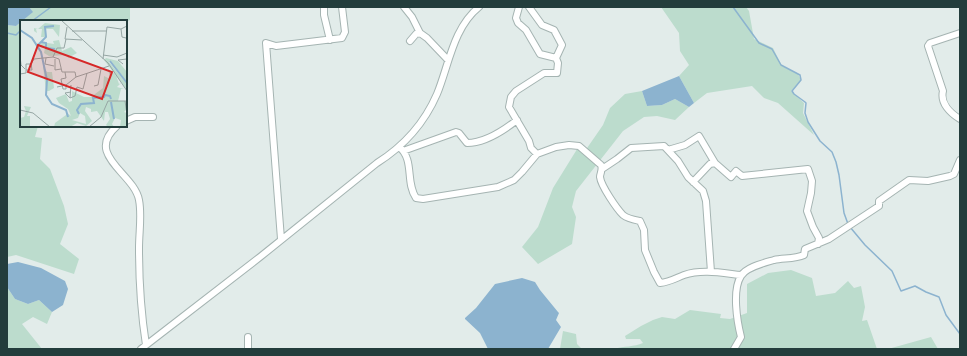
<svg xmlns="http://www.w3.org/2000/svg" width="967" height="356" font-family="'DM Sans',sans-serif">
  <rect width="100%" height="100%" fill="#e2ecea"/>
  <path fill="#bcdccd" d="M29 7H130V20L126 22 22 21 32 12Z
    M661 7H746L749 11 754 39 773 48 782 66 798 74 801 80 791 91 804 103 803 113 814 135 778 103 764 98 752 86 707 93 694 103 679 76 689 65 680 51 679 33Z
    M21 22V126H38L35 137 42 138 40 159 50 169 64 206 68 224 60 244 79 259 74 274 16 255 7 257V25L16 26Z
    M642 91 647 106 662 105 675 99 689 107 675 120 657 116 644 117 623 131 576 191 572 207 576 217 572 244 538 264 522 247 538 227 553 188 579 146 585 151 603 125 610 108 625 94Z
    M791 270 812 278 816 296 835 293 848 281 854 288 861 286 865 307 862 321 867 320 877 349H614C624 346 634 347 643 343L640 339H626L625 336 641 326 653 320 662 317 675 319 690 310 721 314 720 318 730 319 747 313V284L768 273Z
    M7 287 15 299 28 304 39 300 52 312 47 324 33 317 22 324 42 349H7Z
    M563 331 576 334 577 344 582 349H560Z
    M931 337 938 349H888Z"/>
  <path fill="#8cb3cf" d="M7 7H29L33 12 16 26 7 25Z
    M679 76 694 103 689 107 675 99 662 105 647 106 642 91Z
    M18 262 41 268 65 281 68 289 63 305 52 312 39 300 28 304 15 299 7 287V264Z
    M522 278 535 282 540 290 558 312 559 313 556 320 561 327 548 349H488L480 333 465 319V318L476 308 495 284Z"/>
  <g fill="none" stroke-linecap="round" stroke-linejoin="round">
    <path stroke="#8cb3cf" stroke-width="1.5" d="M75 7H76
      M733 7 759 43 772 49 781 65 800 75 801 80 792 91 794 94 805 102 806 103 805 113 808 122 820 141 832 152 836 162 839 175 844 213 848 224
      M32 21 51 7
      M7 33 16 35 21 30
      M850 227 865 245 892 271 901 291 915 286 926 292 939 297 946 315 960 334"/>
    <g stroke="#a5b4b2" stroke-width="8">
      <path id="minor" d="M324 7V15L330 40
        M404 7 412 17 420 33
        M519 7 516 18 518 23 526 30 540 54 556 58 558 63 557 73H544L516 91 511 97 509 107 529 141 531 148 537 154
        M529 7 542 25 554 30 562 45 556 58
        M960 33 930 43 928 46 943 91C940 103 950 113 960 119
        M410 41 416 34 420 33 427 38 448 60
        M126 121 135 117H153
        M117 126C84 155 134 173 139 200 142 215 139 232 139 248 139 281 141 313 146 345
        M399 147C415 160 405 182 416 198L423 199 498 187 514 180 522 172 537 154 556 147 569 145 579 146 601 165C603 170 600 173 600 177 601 186 617 209 623 215 628 219 635 220 640 221L644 230 645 250 654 272 660 283C670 282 676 278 684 275 702 269 722 273 741 275
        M668 150 685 145 699 136 715 163
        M403 151 456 132 459 133 467 143C485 143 503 131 517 120
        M602 169 617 159 631 148 664 146 678 161 688 177 703 191 706 201 711 272
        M693 182 710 164 715 163 731 177 736 171 742 176 808 169 812 181 811 193 807 211 813 227 819 238 818 244
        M281 239 266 43 276 46 342 38 345 32 342 7
        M248 337V349
        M141 349 260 257 377 163C404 146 424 124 437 94 449 65 453 28 479 7
        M734 349 741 337C737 321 732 290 741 276 746 267 764 263 774 260 783 258 795 259 804 255L805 249 829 239 879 206V201L909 180 928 181 950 176 954 174 960 160"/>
    </g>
    <use href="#minor" stroke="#fff" stroke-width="6"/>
  </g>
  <g transform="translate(20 20)">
    <rect width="107" height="107" fill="#e2ecea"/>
    <path d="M25 3 40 5 39 17 33 9H26V17H21L22 9H16L17 13 14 11V8L18 9ZM39 20 42 31 51 27 57 33 48 38 47 35 29 36 24 33 25 28 20 27 21 22 34 24 33 21ZM86 38 98 41 107 52V62L91 41 89 42 107 64V70L84 40ZM23 46 27 52H32L34 68 29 71H26ZM88 49 96 55 99 64 101 63 97 67 104 69H101L98 81H106L107 73V89L104 92 107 93V107H100L101 100 95 98 92 104 94 107H88L86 105 90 99 88 92H85L84 101 77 91 71 92V89L66 87 65 91 72 101 66 106 57 103 50 107H34L35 103 46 95V92L51 96 48 89 39 83 36 78 46 74 49 82 52 81V71L64 77H71L83 68 84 56 90 59ZM60 93 65 96 66 104 52 100 58 98ZM4 86 11 87 7 96H10V107H0V98L4 97 6 91Z" fill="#bcdccd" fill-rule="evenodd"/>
    <path fill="none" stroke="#8cb3cf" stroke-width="2" d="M0 10 12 18 21 32 27 60 26 75 32 84 46 90 48 97M21 22 26 23V28L35 29M18 25 26 17 25 7 34 6M90 41 107 63M91 82 94 99M59 94 57 90 61 84 74 83 73 78 84 77 85 75 90 76 91 79"/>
    <path fill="none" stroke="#96a6a4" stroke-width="1" d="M41 0 88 43 107 71M47 7 45 19 62 20M101 9 102 17 106 18M52 11H87M83 35 97 37 107 33M0 36 1 45 5 49M33 37 37 28H44L46 19M26 38 25 44 34 46M35 39V50L41 49M83 39 87 7 101 9 107 6M103 44 98 40 107 39M6 50H12L11 43M45 52 46 58 41 59 43 69H46V65M0 54 6 53V44H11L14 39 33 37 39 39 42 52H55L56 57M74 66 78 65 81 49M37 67 46 65 56 57 89 46M50 78 55 76 57 67 63 69 67 53M50 78 45 73 51 72M50 78 51 65M105 81 107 94M0 90 13 93 30 107M69 107 81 97 88 81H107"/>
    <path fill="#d62828" fill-opacity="0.15" stroke="#d62828" stroke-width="2" d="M18 25 92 52 82 79 8 52Z"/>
    <rect width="107" height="107" fill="none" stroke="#233d3c" stroke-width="2"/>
  </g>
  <rect width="967" height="356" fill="none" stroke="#233d3c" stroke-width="16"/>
</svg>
